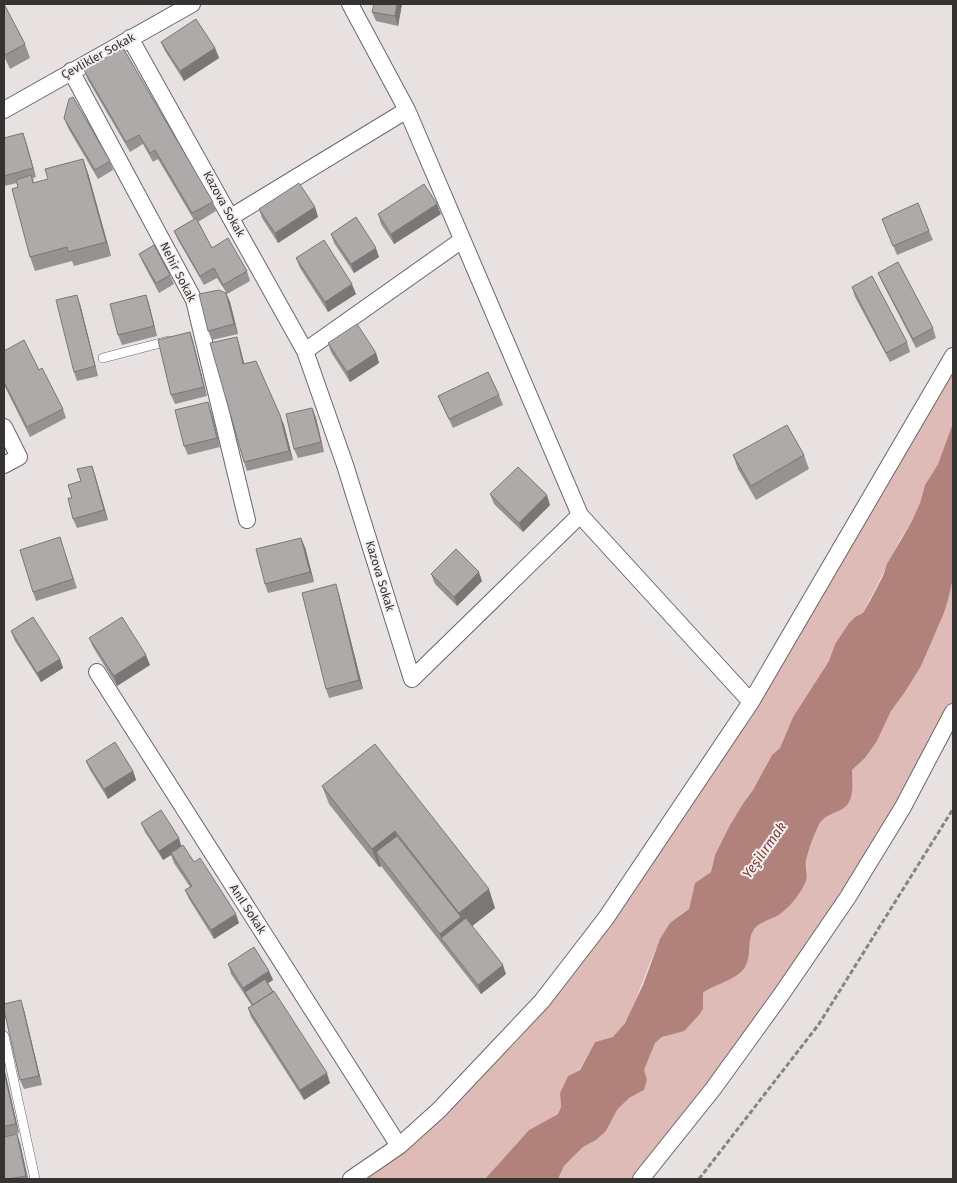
<svg xmlns="http://www.w3.org/2000/svg" width="957" height="1183" font-family="'Fira Sans',sans-serif">
  <rect width="100%" height="100%" fill="#e7e2e1"/>
  <path fill="#dfbbb7" d="M953 356V423L938 464 925 485 920 503 912 521 901 538 863 613 855 617 849 623 835 644 829 661 793 717 780 748 772 755 753 790 744 802 715 855 711 872 695 883 689 909C655 929 646 981 629 1015 625 1021 620 1033 613 1037 609 1040 600 1040 595 1042L579 1070 568 1076 560 1093 561 1107 558 1114 529 1130 485 1179H351L399 1146 542 1001 751 702Z
    M953 578V712L848 897 641 1179H558L564 1166 583 1147 596 1140 606 1131 617 1110 629 1098 644 1090 647 1080 643 1070 655 1043 662 1037 671 1034 703 1009V993C714 985 727 982 737 974 746 967 746 944 751 934 760 919 793 892 807 879L806 864 807 854 817 829 822 820 828 815 841 810 852 794V770L865 758 877 741 891 711 905 692 921 666 944 613Z"/>
  <path fill="#b1817c" d="M953 423V578L948 600 944 613 921 666 905 692 891 711 877 741 865 758 852 770C852 788 856 805 836 812 829 815 824 817 820 823 815 832 807 853 806 862 805 869 808 875 806 881 801 893 790 907 780 914 773 919 762 921 756 927 745 939 753 954 745 967 737 980 715 984 703 993V1009L699 1015 684 1031 662 1037 655 1043 644 1070 647 1080 644 1090 629 1098 617 1110 606 1131 596 1140 583 1147 564 1166 558 1179H485L529 1130 558 1114 561 1107 560 1093 568 1076 580 1070 595 1042 613 1037 625 1023 643 985 660 939 670 923 689 909 695 883 711 872 715 855 729 827 744 802 753 790 772 755 780 748 793 717 829 661 835 644 849 623 855 617 863 613 870 601 883 576 887 564 912 521 920 503 925 485 938 464Z"/>
  <g fill="none" stroke-linecap="round" stroke-linejoin="round">
    <g stroke="#6b6766" stroke-width="10">
      <path id="lane" d="M103 358 168 341
        M4 1036 35 1179"/>
    </g>
    <g stroke="#6b6766" stroke-width="18">
      <path id="street" d="M350 4 407 110 580 515
        M130 38 305 351 345 465 412 679 580 515 751 702
        M71 71 194 300 247 520
        M4 110 192 4
        M231 217 407 110
        M305 351 462 240
        M4 427 19 457 4 465
        M97 672 399 1146
        M351 1179 399 1146 439 1110 542 1001 606 918 751 702 953 356
        M641 1179 713 1089 781 995 848 897 903 807 953 712"/>
    </g>
    <path stroke="#878483" stroke-width="3" stroke-dasharray="5 2.5" stroke-linecap="butt" d="M699 1179 819 1024 953 809"/>
    <use href="#lane" stroke="#fff" stroke-width="9"/>
    <use href="#street" stroke="#fff" stroke-width="16"/>
  </g>
  <path fill="#969292" d="M4 4 25 44 30 58 10 69 4 56Z
    M402 4 398 26 376 21 372 12Z
    M161 42 215 48 219 58 184 81 165 51Z
    M84 70 213 202 216 211 198 222 212 248 247 271 250 281 227 294 226 293 230 302 238 334 212 340 208 331 226 292 217 278 204 285 178 240 174 231 194 220 158 159 153 162 143 144 130 152 88 80Z
    M64 118 110 161 113 170 98 179 68 128Z
    M4 138 26 142 36 177 33 178 34 183 88 173 111 256 74 266 72 261 35 271 30 257 17 183 4 186Z
    M315 207 318 217 278 243 262 218 259 209Z
    M378 214H441L394 244 381 224Z
    M882 219 929 231 933 240 897 255Z
    M331 234 379 257 354 273 334 243Z
    M139 254 170 275 174 284 159 293 143 263Z
    M296 258 356 294 328 312 300 268Z
    M878 273 933 328 936 338 916 348 882 282Z
    M852 287 907 342 910 352 890 362 855 297Z
    M146 295 149 304 157 336 122 345 118 335Z
    M80 304 98 376 77 381 74 372Z
    M190 332 193 341 207 396 175 404 171 395Z
    M237 337 240 347 244 364 284 425 293 460 247 471 244 462Z
    M328 343 376 353 379 363 350 382 331 352Z
    M4 351 63 409 66 418 30 437 4 385Z
    M499 395 503 405 453 428 442 405 438 396Z
    M312 408 316 418 324 452 298 458 294 449Z
    M211 411 220 447 188 455 184 446Z
    M733 455H804L809 469 756 500 738 469Z
    M95 475 108 520 77 528 73 519 72 498Z
    M490 494 550 505 523 532 494 504Z
    M63 547 77 588 36 601 33 592Z
    M305 547 314 582 268 593 265 584Z
    M431 574 482 581 457 606 435 584Z
    M339 594 363 689 329 698 326 689Z
    M11 631 60 659 63 668 41 682 15 641Z
    M89 638 150 665 117 686 93 647Z
    M375 744 495 908 472 926 506 974 481 994 381 866 379 867 329 804 322 786Z
    M86 761 133 771 136 780 108 799 90 770Z
    M141 823 182 846 239 923 214 939 189 899 185 890 190 887 174 863 171 855 163 860 145 832Z
    M228 964 269 971 273 980 268 983 330 1083 304 1100 251 1017 248 1008 252 1006 231 974Z
    M24 1010 42 1085 24 1089 20 1080Z
    M4 1067 19 1133 4 1137Z
    M17 1134 20 1143 28 1179H4Z"/>
  <path fill="#7a7777" d="M397 4H402L398 26 395 16Z
    M215 48 219 58 184 81 180 71Z
    M23 133 26 142 36 177 33 168Z
    M83 159 88 173 111 256 106 242Z
    M437 204 441 214 394 244 391 234Z
    M315 207 318 217 278 243 275 233Z
    M376 248 379 257 354 273 351 264Z
    M352 284 356 294 328 312 325 302Z
    M226 293 230 302 238 334 234 324Z
    M77 295 80 304 98 376 95 366Z
    M146 295 149 304 157 336 154 326Z
    M190 332 193 341 207 396 204 387Z
    M237 337 240 347 247 374 243 364Z
    M376 353 379 363 350 382 347 372Z
    M208 402 211 411 220 447 217 438Z
    M312 408 316 418 324 452 321 442Z
    M280 415 284 425 293 460 289 451Z
    M92 466 95 475 108 520 104 510Z
    M547 495 550 505 523 532 519 523Z
    M301 538 305 547 314 582 310 572Z
    M479 572 482 581 457 606 454 597Z
    M336 584 339 594 363 689 359 680Z
    M146 655 150 665 117 686 114 676Z
    M60 659 63 668 41 682 37 673Z
    M133 771 136 780 108 799 104 789Z
    M395 831 402 849 376 852 381 866 379 867 372 849Z
    M179 838 182 848 163 860 159 851Z
    M489 889 495 908 447 946 441 938 440 934 461 917 459 913Z
    M236 914 239 923 214 939 211 930Z
    M503 965 506 974 481 994 478 985Z
    M269 971 273 980 247 997 243 988Z
    M21 1000 24 1010 42 1085 39 1076Z
    M4 1067 19 1133 16 1124 4 1072Z
    M327 1073 330 1083 304 1100 300 1090Z
    M17 1134 20 1143 28 1179H27L26 1176Z"/>
  <path fill="#afaaaa" stroke="#7a7777" d="M4 4 25 44 5 55 4 52Z
    M374 4H397L395 16 372 12Z
    M196 19 215 48 180 71 161 42Z
    M123 48 213 202 192 213 155 150 150 153 139 135 126 142 84 70Z
    M73 97 110 161 95 170 64 118 69 99Z
    M23 133 33 168 4 176V138Z
    M83 159 106 242 68 252 67 247 30 257 12 189 18 187 16 180 31 175 33 183 48 179 45 169Z
    M299 183 315 207 275 233 259 209Z
    M424 184 437 204 391 234 378 214Z
    M918 203 929 231 893 246 882 219Z
    M356 217 376 248 351 264 331 234Z
    M196 218 212 248 228 238 247 271 223 285 214 268 200 276 174 231Z
    M324 240 352 284 325 302 296 258Z
    M154 245 170 275 156 283 139 254Z
    M898 262 933 328 913 339 878 273Z
    M872 276 907 342 886 353 852 287Z
    M219 290 226 293 234 324 208 331 199 294Z
    M77 295 95 366 74 372 56 300Z
    M146 295 154 326 118 335 110 304Z
    M357 324 376 353 347 372 328 343Z
    M190 332 204 387 171 395 158 340Z
    M237 337 243 364 256 361 280 415 289 451 244 462 210 343Z
    M24 340 39 370 42 368 63 409 27 427 4 382V351Z
    M488 372 499 395 449 419 438 396Z
    M208 402 217 438 184 446 175 410Z
    M312 408 321 442 294 449 286 414Z
    M787 425 804 455 751 486 733 455Z
    M92 466 104 510 73 519 68 498H72L68 485 81 481 77 469Z
    M518 467 547 495 519 523 490 494Z
    M60 537 73 579 33 592 20 550Z
    M301 538 310 572 265 584 256 549Z
    M456 549 479 572 454 597 431 574Z
    M336 584 359 680 326 689 302 593Z
    M33 617 60 659 37 673 11 631Z
    M122 617 146 655 114 676 89 638Z
    M115 742 133 771 104 789 86 761Z
    M375 744 489 889 459 913 395 831 372 849 322 786Z
    M161 810 179 838 159 851 141 823Z
    M397 836 461 917 440 934 376 852Z
    M183 845 194 862 200 858 236 914 211 930 185 890 192 886 171 853Z
    M466 918 503 965 478 985 441 938Z
    M254 947 269 971 243 988 228 964Z
    M265 979 273 992 253 1005 245 992Z
    M274 991 327 1073 300 1090 248 1008Z
    M21 1000 39 1076 20 1080 4 1010V1004Z
    M4 1072 16 1124 4 1126Z
    M17 1134 26 1176 8 1179H4V1137Z"/>
  <g text-anchor="middle" stroke-width="4" stroke-linejoin="round" paint-order="stroke">
    <g font-size="12" fill="#353433" stroke="#f4efef">
      <text transform="translate(98 56) rotate(-29)" y="4">Çevlikler Sokak</text>
      <text transform="translate(224 204) rotate(61)" y="4">Kazova Sokak</text>
      <text transform="translate(178 272) rotate(63)" y="4">Nehir Sokak</text>
      <text transform="translate(380 576) rotate(73)" y="4">Kazova Sokak</text>
      <text transform="translate(248 909) rotate(57)" y="4">Anıl Sokak</text>
    </g>
    <g font-size="14" font-style="italic" fill="#7d3c38" stroke="#f4efef">
      <text transform="translate(764 850) rotate(-55)" y="5">Yeşilırmak</text>
    </g>
  </g>
  <rect width="957" height="1183" fill="none" stroke="#353433" stroke-width="10"/>
</svg>
